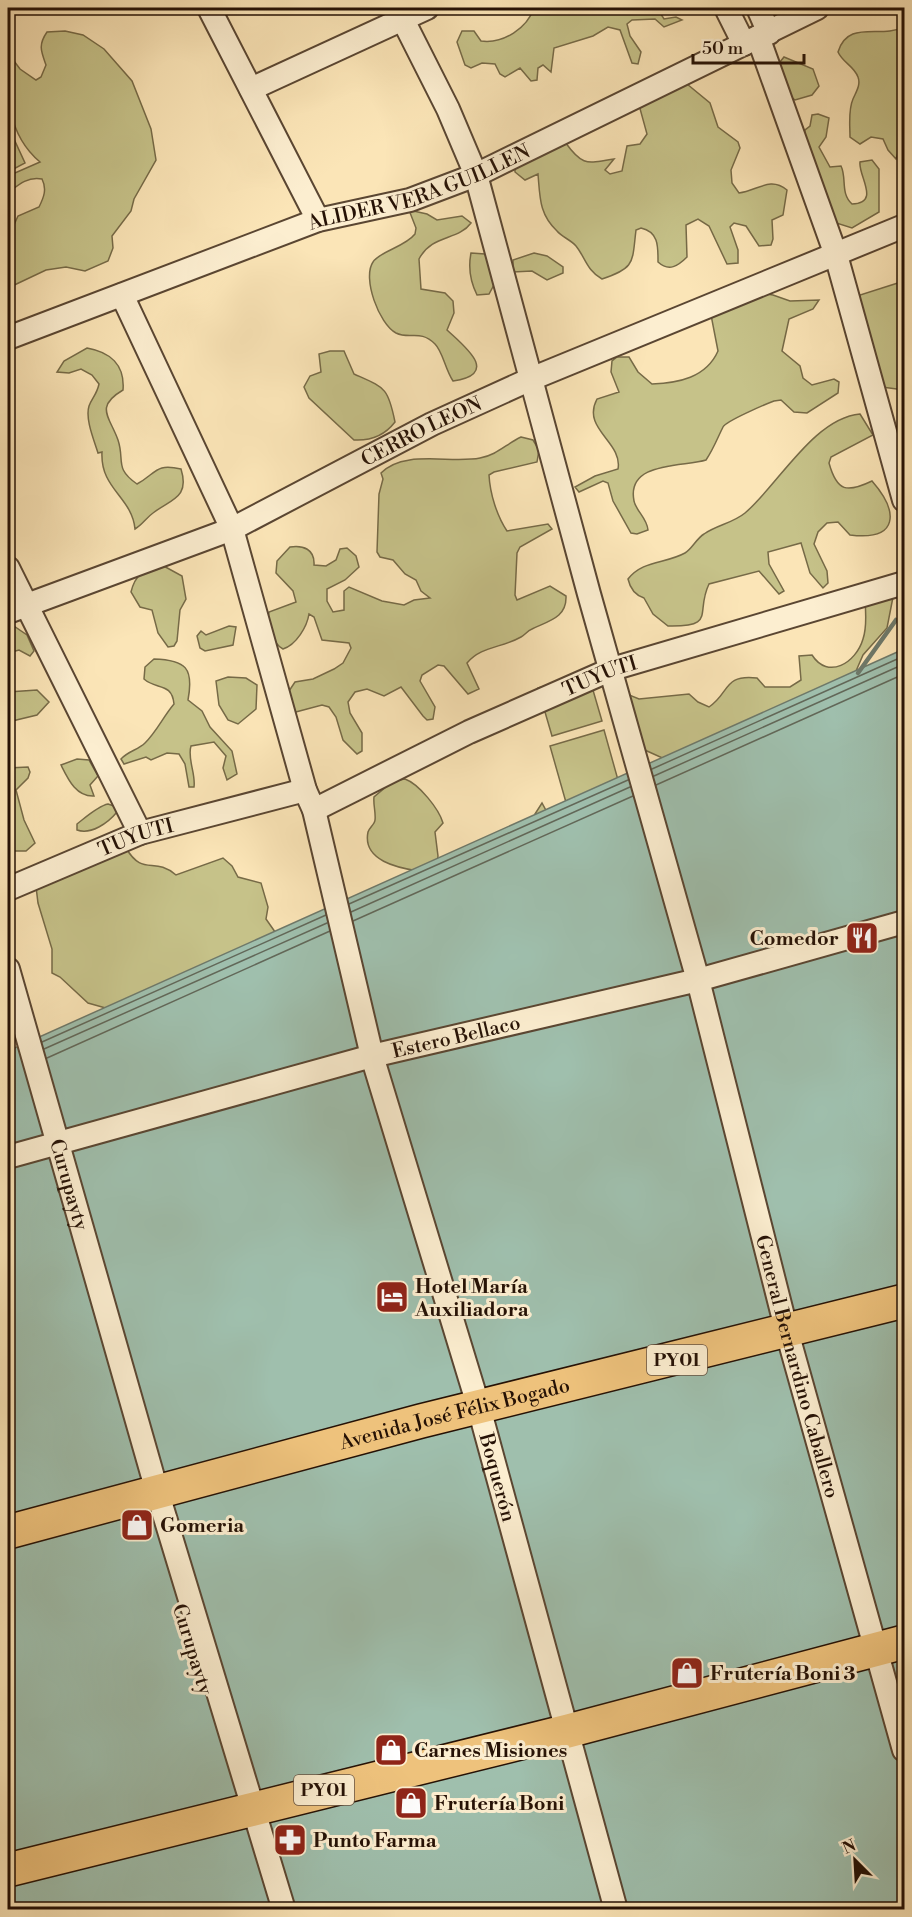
<svg xmlns="http://www.w3.org/2000/svg" width="912" height="1917" font-family="'Libre Bodoni',serif">
  <rect width="100%" height="100%" fill="#fbe5b7"/>
  <filter id="stains"><feTurbulence type="fractalNoise" baseFrequency=".00333" numOctaves="4"/><feColorMatrix values="0 0 0 0 .2 0 0 0 0 .09 0 0 0 0 .02 0 0 0 .5 -.17"/></filter>
  <radialGradient id="worn" r=".72"><stop offset=".6" stop-color="#630" stop-opacity="0"/><stop offset="1" stop-color="#630" stop-opacity=".3"/></radialGradient>
  <path fill="#c6c289" stroke="#766a47" stroke-width="1.5" d="M534 8H657L664 19 676 17 682 20 664 27 655 19 632 20 627 24 630 36 641 52 638 64 632 63 620 30 608 27 593 36 554 48 551 72 543 65 538 68 537 80 531 81 520 68 505 77 500 74 495 64 482 63 471 68 465 65 457 42 462 31H474L481 41C504 44 527 28 534 8Z
    M904 27V143L900 146 896 159 888 150 883 139 871 137 860 144 850 137C850 125 848 110 853 99 856 92 861 85 858 77 854 66 843 63 838 52 848 19 880 39 904 27Z
    M65 31 83 35 104 49 132 81 151 129 156 160 134 199 131 211 112 236 113 248 108 261 85 271 66 267 46 270 8 288V238L18 216 39 207C44 197 47 189 42 179 28 176 18 185 8 193V176L40 162C6 133 7 94 8 53L20 69 36 80 41 77 46 65C41 51 38 45 47 32Z
    M784 57 813 69 819 86 812 95 795 100 785 94 776 67Z
    M687 84 710 103 718 127 738 142 740 148 731 170 732 183 739 193C757 191 770 176 787 190L783 215 772 220 773 239 771 245 759 246 746 226 734 223 730 227 738 250V263L727 264 709 226 698 219 686 225 687 257C678 266 669 272 658 262 658 247 659 232 641 228L636 230C632 262 636 268 602 279 587 271 585 257 576 246 571 240 562 237 557 231 539 214 540 197 538 174L525 180 515 172V166L565 142C583 167 587 163 614 159L605 170 610 174 622 171 627 146 640 144 647 134 639 105Z
    M818 114 829 118 826 137 819 147 830 167 841 166C847 178 840 193 852 204 881 203 858 176 860 162L872 160 879 169V212L852 228 833 222 802 149 805 130 810 126 812 115Z
    M8 126 25 163 8 172Z
    M409 210 427 214 437 220 462 216 471 223C458 241 432 234 419 259L421 289 445 293 453 301 454 313 447 330C464 346 501 374 453 381 445 369 443 352 435 344 420 329 410 340 396 333 379 324 362 278 373 262 380 251 405 247 415 234L416 228Z
    M471 253 485 254 495 283 489 294 477 295C470 281 468 268 471 253Z
    M534 253 547 256 563 267V273L547 280 532 271 513 272V260Z
    M901 282 904 288V390L882 387 858 307 860 295Z
    M760 293 773 295 790 301 819 300 813 309 789 319 782 351 800 366 803 378 812 385 834 379 839 382 838 393 807 413 794 412 781 400 774 401C766 404 726 421 723 427 718 437 713 450 706 460 684 467 626 461 634 501 636 511 647 518 648 530L637 534 631 533 613 501 608 483 603 481 579 492 575 487 595 476 618 469C623 442 581 429 597 399L619 392 611 372 612 361 617 357H629L638 372 652 384C678 383 706 378 718 351L711 315Z
    M87 348C110 352 125 365 123 390 94 407 110 417 118 440 125 461 114 468 137 484 157 473 155 463 181 469 190 498 171 499 153 513 146 518 143 524 135 529 132 497 100 489 102 452L98 453C94 440 85 419 89 406 92 398 97 394 99 384L92 375 81 369 69 373 57 372 64 361Z
    M330 351H344L354 374C385 388 388 387 395 422 385 435 371 441 354 440L309 398 304 387 310 376 321 372 319 354Z
    M860 414 873 435 831 457 829 463C837 492 847 493 872 481 899 512 899 541 850 535L838 522 827 523 818 532 814 544 827 571 828 583 823 588 810 573 801 543 768 552 769 564 784 591 779 594 759 571 709 584C695 613 717 627 668 626L653 614 644 598C635 595 630 588 628 579 643 560 665 564 685 553 692 549 696 539 704 534 717 525 733 523 745 513 778 485 814 418 860 414Z
    M521 437 533 440 539 450 537 462 494 472 489 475C490 494 497 516 507 531L548 524 552 529 520 547 517 553 515 595 517 600 550 586 566 596C567 618 548 621 532 629 527 631 525 635 521 637 502 648 481 646 467 663L479 689 468 694 444 666 438 665 422 675 420 681 435 707 433 719 427 720 423 716 401 687 384 696 367 689 355 692 348 702 350 713 362 733V751L357 754 343 740 336 717 329 707 322 705 292 713 289 691 295 682 313 679 334 669 343 663 351 648 349 643 322 640 314 617 309 614C307 627 296 645 283 649 272 643 266 624 269 612L296 602 293 591 276 573 277 561 290 547C303 545 315 549 314 565L326 566 336 560 340 549 347 548 356 556 359 567 345 580 327 589V601L333 612 344 610V591L349 587 382 601 404 605 414 600 430 598 421 591 416 580 405 574 393 560 380 557 377 552 379 494 383 479 381 473C404 449 451 464 480 458 497 455 506 444 521 437Z
    M160 564 182 576 186 599 180 610 177 641 174 646 168 647 158 633 152 610 140 607 131 592C135 575 144 569 160 564Z
    M894 592 887 628 863 655 853 678 669 761 647 751 627 737V694L639 699 689 694 698 702 709 707C730 693 723 674 757 678L765 687H790L801 680 799 656 812 655C828 680 856 663 863 639 867 627 866 613 865 601Z
    M8 622 27 635 34 651 30 656 19 650 8 653Z
    M229 626 236 627 233 645 205 651 200 648 197 636 201 631 206 635Z
    M154 659C186 660 194 668 188 700L202 711 210 727 232 751 237 774 227 780 223 768 226 756 214 742 191 746C187 758 196 774 194 787H189L185 764 179 754 167 753 151 760 146 757 124 764 121 759C128 751 138 750 145 743 157 731 163 717 174 704 172 682 156 690 144 679L145 667Z
    M588 673 602 721 552 736 538 688Z
    M228 677 246 678 257 685 256 709 238 724 228 720 219 705 216 681Z
    M37 690 49 702 37 715 8 722V692Z
    M604 730 625 805 571 820 550 746Z
    M77 759 89 760 98 776 90 785 94 796C76 797 68 779 61 765Z
    M28 767 30 772 28 778 16 790 24 820 35 843 26 851H14L8 833V768Z
    M405 779C419 784 439 809 443 823L435 832 438 856 435 880C466 890 476 887 501 867 510 860 525 855 535 850L538 838 535 814 542 803 548 814 561 817 595 834 615 828 630 845 640 872C636 878 631 888 625 892 611 902 583 902 569 894L558 900C559 913 564 921 561 935L551 929 546 919 535 918 489 953 493 976 490 999 466 1001 454 981 433 970 424 962 412 961 392 950 390 938C405 912 440 908 418 871 399 868 362 861 368 832 369 828 375 824 375 820 376 813 373 804 374 797L393 781Z
    M108 804 114 806 117 812C108 823 91 835 77 830V824C86 817 98 806 108 804Z
    M126 848C143 877 154 856 176 875L223 858 232 866 238 877 261 883 268 907 266 919 280 939 109 1009 88 1003 60 977 52 973V949L38 903 34 870Z"/>
  <path fill="#9fbfad" stroke="#6e796a" stroke-width="1.5" d="M904 649V1909H8V1051Z"/>
  <g fill="none" stroke-linecap="round" stroke-linejoin="round">
    <path stroke="#626859" stroke-width="1.5" d="M652 769 904 656
      M654 776 904 664
      M656 785 904 674
      M349 904 628 780
      M351 912 630 787
      M353 921 633 796
      M42 1042 326 915
      M44 1049 327 923
      M47 1058 330 931"/>
    <path stroke="#6e796a" stroke-width="4.5" d="M858 673 896 620"/>
    <g stroke="#5a4632" stroke-width="26">
      <g id="minor">
        <path d="M209 8 318 220"/>
        <path id="s1" d="M397 8 448 109 476 175 589 594 698 980 787 1332 904 1750"/>
        <path d="M726 8 744 44"/>
        <path d="M758 8 769 33"/>
        <path d="M758 37 836 255 904 500"/>
        <path d="M251 89 427 8"/>
        <path id="s2" d="M122 295 232 529 305 790 314 810 372 1056 479 1408 616 1910"/>
        <path id="s3" d="M8 338 318 220 410 200 476 175 817 8"/>
        <path d="M8 568 140 833"/>
        <path id="s4" d="M8 612 232 529 432 424 531 379 904 226"/>
        <path id="s5" d="M314 810 469 732 612 669 904 583"/>
        <path id="s6" d="M8 889 140 833 305 790"/>
        <path id="s7" d="M8 969 157 1491 284 1910"/>
        <path id="s8" d="M8 1157 372 1056 698 980 904 922"/>
      </g>
    </g>
    <g stroke="#251105" stroke-width="36">
      <g id="highway">
        <path id="s9" d="M8 1532 421 1421 904 1301"/>
        <path d="M8 1870 568 1731 904 1642"/>
      </g>
    </g>
    <use href="#minor" stroke="#fceed0" stroke-width="22"/>
    <use href="#highway" stroke="#eec27c" stroke-width="33"/>
  </g>
  <defs>
    <g id="restaurant-square" transform="scale(1.725)"><rect x="-9" y="-9" width="18" height="18" rx="4" fill="#8f2418" stroke="#fceed0"/><path d="M-5-6h1v4h1v-4h1v4h1v-4h1v5L-1.5 .5V6h-2V.5L-5-1ZM5-6V6H3V1.5H1.5Q1.5-4 5-6Z" fill="#fff"/></g>
    <g id="hotel-square" transform="scale(1.725)"><rect x="-9" y="-9" width="18" height="18" rx="4" fill="#8f2418" stroke="#fceed0"/><path d="M-6-4.5h1.5V1H6V5H4.5V3h-9V5H-6ZM-4 0a1.8 1.8 0 1 1 3.6 0ZM.5 0V-2.5h3Q6-2.5 6 0Z" fill="#fff"/></g>
    <g id="shop-square" transform="scale(1.725)"><rect x="-9" y="-9" width="18" height="18" rx="4" fill="#8f2418" stroke="#fceed0"/><path d="M-5-2.5h2.3a2.7 3.5 0 0 1 5.4 0H5L5.5 6h-11ZM-1.5-2.5h3a1.5 2.3 0 0 0-3 0Z" fill="#fff"/></g>
    <g id="pharmacy-square" transform="scale(1.725)"><rect x="-9" y="-9" width="18" height="18" rx="4" fill="#8f2418" stroke="#fceed0"/><path d="M-2-6h4v4h4v4h-4v4h-4v-4h-4v-4h4Z" fill="#fff"/></g>
  </defs>
  <g fill-rule="evenodd">
    <use href="#restaurant-square" x="862" y="938"/>
    <use href="#hotel-square" x="392" y="1297"/>
    <use href="#shop-square" x="137" y="1525"/>
    <use href="#shop-square" x="687" y="1673"/>
    <use href="#shop-square" x="391" y="1750"/>
    <use href="#shop-square" x="411" y="1803"/>
    <use href="#pharmacy-square" x="290" y="1840"/>
  </g>
  <g text-anchor="middle" stroke-width="6" stroke-linejoin="round" paint-order="stroke">
    <g fill="#fceed0" stroke="#665342" stroke-width="1.5">
      <rect x="647" y="1345" width="60" height="30" rx="4.5"/>
      <rect x="294" y="1775" width="60" height="30" rx="4.5"/>
    </g>
    <g font-size="18" font-weight="bold" fill="#251105">
      <text x="677" y="1366">PY01</text>
      <text x="324" y="1796">PY01</text>
    </g>
    <g font-size="20" fill="#251105" stroke="#fceed0">
      <text dy="7" stroke="none"><textPath href="#s3" startOffset="438">ALIDER VERA GUILLEN</textPath></text>
      <text dy="7" stroke="none"><textPath href="#s4" startOffset="452">CERRO LEON</textPath></text>
      <text dy="7" stroke="none"><textPath href="#s5" startOffset="316">TUYUTI</textPath></text>
      <text dy="7" stroke="none"><textPath href="#s6" startOffset="138">TUYUTI</textPath></text>
      <text dy="7" stroke="none"><textPath href="#s8" startOffset="464">Estero Bellaco</textPath></text>
      <text dy="7" stroke="none"><textPath href="#s7" startOffset="224">Curupayty</textPath></text>
      <text dy="7" stroke="none"><textPath href="#s1" startOffset="1419">General Bernardino Caballero</textPath></text>
      <text dy="7" stroke="none"><textPath href="#s9" startOffset="462">Avenida José Félix Bogado</textPath></text>
      <text dy="7" stroke="none"><textPath href="#s2" startOffset="1244">Boquerón</textPath></text>
      <text transform="translate(193 1649) rotate(73)" y="7">Curupayty</text>
    </g>
    <g font-size="20" font-weight="bold" fill="#251105" stroke="#fceed0" text-anchor="start">
      <text x="839" y="945" text-anchor="end">Comedor</text>
      <text x="415" y="1293">Hotel María<tspan x="415" dy="23">Auxiliadora</tspan></text>
      <text x="160" y="1532">Gomeria</text>
      <text x="710" y="1680">Frutería Boni 3</text>
      <text x="414" y="1757">Carnes Misiones</text>
      <text x="434" y="1810">Frutería Boni</text>
      <text x="313" y="1847">Punto Farma</text>
    </g>
  </g>
  <rect width="912" height="1917" fill="none" stroke="#fbe5b7" stroke-width="30"/>
  <rect x="9" y="9" width="894" height="1899" fill="none" stroke="#251105" stroke-width="3"/>
  <rect x="15" y="15" width="882" height="1887" fill="none" stroke="#251105" stroke-width="1.5"/>
  <g transform="translate(855 1860) rotate(336)" stroke="#fceed0" stroke-width="4.5" paint-order="stroke">
  <path d="M0-4.5L10 22L0 15L-10 22Z" fill="#251105"/>
  <text y="-9" font-size="16" font-weight="bold" text-anchor="middle" fill="#251105">N</text>
  </g>
  <path d="M693 54v9h111v-9" fill="none" stroke="#251105" stroke-width="3"/>
  <text x="702" y="54" font-size="18" fill="#251105" stroke="#fceed0" stroke-width="4.5" paint-order="stroke">50 m</text>
  <rect width="100%" height="100%" filter="url(#stains)"/>
  <rect width="100%" height="100%" fill="url(#worn)"/>
</svg>
